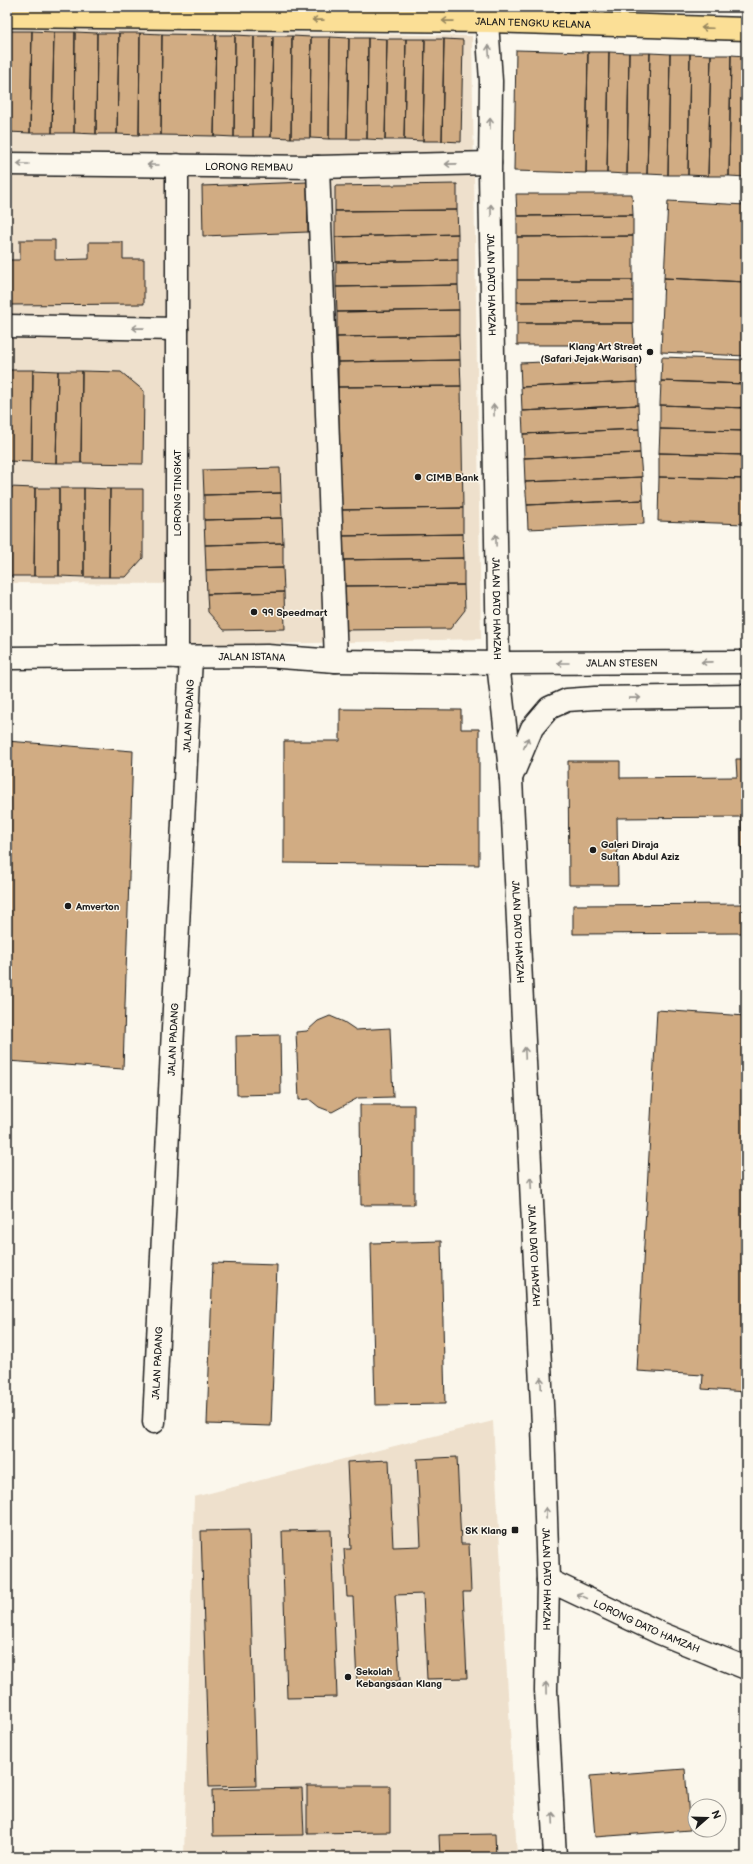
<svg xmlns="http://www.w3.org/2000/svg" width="753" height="1864" font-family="'Balsamiq Sans',sans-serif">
  <rect width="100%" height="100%" fill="#fbf7ec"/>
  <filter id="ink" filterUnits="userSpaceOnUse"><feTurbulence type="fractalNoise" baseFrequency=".025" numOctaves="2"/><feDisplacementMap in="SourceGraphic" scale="8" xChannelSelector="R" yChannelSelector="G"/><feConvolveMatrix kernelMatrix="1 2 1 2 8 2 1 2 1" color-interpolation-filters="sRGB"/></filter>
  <g filter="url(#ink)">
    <path fill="#eee0cc" d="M7 27 472 36 481 639 187 646 186 584 7 583Z
      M493 1421 517 1857H184L194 1497Z"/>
    <path fill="#d1ac83" stroke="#1c1c1c" d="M7 31H10L8 132H7Z
      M10 31H32L30 133 8 132Z
      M32 31 54 32 52 133H30Z
      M54 32H75L74 133H52Z
      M75 32 97 33 96 134 74 133Z
      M97 33H119L117 134H96Z
      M119 33H140L139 135 117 134Z
      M140 33 162 34 161 135H139Z
      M162 34 216 35 214 136 161 135Z
      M216 35H235L234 137 214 136Z
      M235 35 254 36 253 137H234Z
      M254 36H273L271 137H253Z
      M273 36H292L291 138 271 137Z
      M292 36 311 37 310 138H291Z
      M311 37H330L329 139 310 138Z
      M330 37 349 38 347 139H329Z
      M349 38H368L367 139H347Z
      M368 38 387 39 385 140 367 139Z
      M387 39H406L404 140H385Z
      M406 39H425L423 141 404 140Z
      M425 39H444L442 141H423Z
      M444 39 463 40 461 142 442 141Z
      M516 50 588 52 586 173 514 171Z
      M588 52H609L607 173H586Z
      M609 52 629 53 627 174 607 173Z
      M629 53H650L647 174H627Z
      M650 53 670 54 668 175 647 174Z
      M670 54H690L688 175H668Z
      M690 54 711 55 708 176 688 175Z
      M711 55H731L729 176H708Z
      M731 55 746 56V177L729 176Z
      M307 182 308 232 203 236 202 186Z
      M457 184V210L335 211V186Z
      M516 194H632L633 215 517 216Z
      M668 201 746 205V282L664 278Z
      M457 210 458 234 335 237V211Z
      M633 215V236L517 237V216Z
      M458 234V260L336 262 335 237Z
      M633 236V280H517V237Z
      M20 240H55V260L89 259V242H123V259H144V304L7 305V260H20Z
      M458 260V285L336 287V262Z
      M664 278 746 282V356L661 352Z
      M517 280H633V301L517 302Z
      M458 285 459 310 337 312 336 287Z
      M633 301V323H517V302Z
      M459 310V335L337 337V312Z
      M517 323H633L634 345H517Z
      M459 335 460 360 338 362 337 337Z
      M662 357 746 360V384L661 381Z
      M636 358 637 382 521 387 520 363Z
      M460 360 461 386 338 387V362Z
      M7 370H8L7 461Z
      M8 370H33L32 462 7 461Z
      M33 370 58 371 56 463 32 462Z
      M58 371H82L81 463H56Z
      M82 371 121 372 144 391 143 464 81 463Z
      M661 381 746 384V408L660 405Z
      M637 382 638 405 522 411 521 387Z
      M461 386 463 508 341 510 338 387Z
      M638 405 639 429 523 434 522 411Z
      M660 405 746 408V431L660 429Z
      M639 429 640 453 524 458 523 434Z
      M660 429 746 431V455L659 453Z
      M640 453 642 477 525 482 524 458Z
      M659 453 746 455V479L659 477Z
      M280 468 281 493 204 495 203 470Z
      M642 477 643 500 527 505 525 482Z
      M659 477 746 479V524L658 521Z
      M7 487H10V576H7Z
      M10 487 35 488 34 576H10Z
      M35 488H59V576H34Z
      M59 488H84V577L59 576Z
      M84 488 110 489 109 577H84Z
      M110 489H143V558L126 577H109Z
      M281 493 282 518 204 520V495Z
      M643 500 644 524 528 529 527 505Z
      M463 508V534L341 536V510Z
      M282 518 283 543 205 545 204 520Z
      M463 534 464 558 342 560 341 536Z
      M283 543V568L206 570 205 545Z
      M464 558V585L342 586V560Z
      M283 568 284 592 207 594 206 570Z
      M464 585 465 610 450 629 343 630 342 586Z
      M284 592 285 629 224 630 208 612 207 594Z
      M340 709 461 710V729H479V865L284 863V741H340Z
      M7 741 133 751 123 1069 7 1061Z
      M736 759H746V883H742L741 817 617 818 618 885H569L568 761H620V778L737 777Z
      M746 904V933L573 934V905Z
      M657 1010 746 1016V1392L702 1389 703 1375 637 1371Z
      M330 1016 344 1022 356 1030 390 1028 393 1097 358 1098 332 1112 319 1107 309 1099 299 1100 296 1032 307 1031 318 1021Z
      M280 1035 281 1094 237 1095 236 1036Z
      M360 1105H414V1205H361Z
      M441 1241 445 1404 375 1405 371 1243Z
      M213 1263 277 1265 271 1426 207 1424Z
      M457 1457 461 1544H469L471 1592H463L467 1678 427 1679 423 1594 395 1595 400 1681 357 1683 353 1597H347L344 1549H351L347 1462 389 1460 393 1547 421 1546 417 1459Z
      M249 1530 256 1786 209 1787 201 1531Z
      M331 1530 337 1697 287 1698 282 1531Z
      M685 1769 690 1830 595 1837 590 1776Z
      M307 1786H390V1832L307 1833Z
      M302 1788 304 1835 213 1836 212 1790Z
      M495 1834 496 1857H440L439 1835Z"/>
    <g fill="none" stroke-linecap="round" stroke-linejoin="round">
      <g stroke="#1c1c1c" stroke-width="25">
        <g id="street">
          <path id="s1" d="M7 164 318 167 490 163"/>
          <path d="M318 167 336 661"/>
          <path d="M7 326 177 329"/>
          <path d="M177 657V165"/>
          <path id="s2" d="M7 658 267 656 336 661 498 663"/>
          <path id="s3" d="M154 1422 191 657"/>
          <path id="s4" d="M548 1580 660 1633 746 1668"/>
        </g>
      </g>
      <g stroke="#1c1c1c" stroke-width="25">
        <g id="secondary">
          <path id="s5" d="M486 7 491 81 490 172 498 663 511 779 543 1425 548 1580 546 1690 555 1857"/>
          <path id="s6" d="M498 663 746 662"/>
          <path d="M511 778 532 728 549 708 567 700 595 698 746 696"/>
        </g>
      </g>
      <g stroke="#1c1c1c" stroke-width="25">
        <g id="highway">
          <path id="s7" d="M7 16 487 21 746 29"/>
        </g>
      </g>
      <use href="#street" stroke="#fbf7ec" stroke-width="22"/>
      <use href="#secondary" stroke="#fbf7ec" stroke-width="22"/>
      <use href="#highway" stroke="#fbdf96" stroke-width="22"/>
    </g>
    <defs><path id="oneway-shaft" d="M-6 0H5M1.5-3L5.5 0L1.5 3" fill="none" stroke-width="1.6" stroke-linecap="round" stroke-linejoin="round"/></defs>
    <g stroke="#97875f">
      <use href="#oneway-shaft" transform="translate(318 20) rotate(-179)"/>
      <use href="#oneway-shaft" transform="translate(448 21) rotate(-179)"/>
      <use href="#oneway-shaft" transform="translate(707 28) rotate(-178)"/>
    </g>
    <g stroke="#97948e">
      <use href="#oneway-shaft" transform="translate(489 51) rotate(-94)"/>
      <use href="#oneway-shaft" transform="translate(490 124) rotate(-89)"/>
      <use href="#oneway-shaft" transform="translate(23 164) rotate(-180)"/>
      <use href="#oneway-shaft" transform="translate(451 164) rotate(179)"/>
      <use href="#oneway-shaft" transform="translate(153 165) rotate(-180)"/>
      <use href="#oneway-shaft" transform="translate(491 210) rotate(-91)"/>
      <use href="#oneway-shaft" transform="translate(138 328) rotate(-179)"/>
      <use href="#oneway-shaft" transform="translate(494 410) rotate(-91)"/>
      <use href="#oneway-shaft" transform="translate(496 540) rotate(-91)"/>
      <use href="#oneway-shaft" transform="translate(707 662) rotate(179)"/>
      <use href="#oneway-shaft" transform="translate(563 663) rotate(180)"/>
      <use href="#oneway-shaft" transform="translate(635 698) rotate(-1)"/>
      <use href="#oneway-shaft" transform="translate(526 743) rotate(-67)"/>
      <use href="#oneway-shaft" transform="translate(525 1053) rotate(-93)"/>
      <use href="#oneway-shaft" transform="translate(531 1183) rotate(-93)"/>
      <use href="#oneway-shaft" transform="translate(541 1383) rotate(-93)"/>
      <use href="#oneway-shaft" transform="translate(546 1513) rotate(-92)"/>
      <use href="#oneway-shaft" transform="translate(582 1596) rotate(-155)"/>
      <use href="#oneway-shaft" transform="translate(546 1688) rotate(-91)"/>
      <use href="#oneway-shaft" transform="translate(553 1818) rotate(-93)"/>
    </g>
  </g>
  <g fill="#1c1c1c" stroke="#fbf7ec" stroke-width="1.5">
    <circle cx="650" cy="352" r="4"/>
    <circle cx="418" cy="477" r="4"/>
    <circle cx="254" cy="612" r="4"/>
    <circle cx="593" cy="850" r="4"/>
    <circle cx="68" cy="906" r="4"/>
    <rect x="511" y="1526" width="8" height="8" rx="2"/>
    <circle cx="348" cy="1677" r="4"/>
  </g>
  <g text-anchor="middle" stroke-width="3" stroke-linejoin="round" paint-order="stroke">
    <g font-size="10" fill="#1c1c1c" stroke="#fbf7ec">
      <text dy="4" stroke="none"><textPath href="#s7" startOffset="526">JALAN TENGKU KELANA</textPath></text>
      <text dy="4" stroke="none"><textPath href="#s1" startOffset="242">LORONG REMBAU</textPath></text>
      <text dy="4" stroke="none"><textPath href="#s5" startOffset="278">JALAN DATO HAMZAH</textPath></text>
      <text transform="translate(177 493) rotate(-90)" y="4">LORONG TINGKAT</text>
      <text dy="4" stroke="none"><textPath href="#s5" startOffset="602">JALAN DATO HAMZAH</textPath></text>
      <text dy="4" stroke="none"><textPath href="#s2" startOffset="245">JALAN ISTANA</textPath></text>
      <text dy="4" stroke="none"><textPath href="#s6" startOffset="124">JALAN STESEN</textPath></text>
      <text dy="4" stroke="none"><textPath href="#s3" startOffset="707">JALAN PADANG</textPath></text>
      <text dy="4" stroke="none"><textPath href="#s5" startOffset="926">JALAN DATO HAMZAH</textPath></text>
      <text dy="4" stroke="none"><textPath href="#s3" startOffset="383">JALAN PADANG</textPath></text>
      <text dy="4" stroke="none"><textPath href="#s5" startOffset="1250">JALAN DATO HAMZAH</textPath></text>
      <text dy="4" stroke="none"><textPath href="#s3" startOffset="59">JALAN PADANG</textPath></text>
      <text dy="4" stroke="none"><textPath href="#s5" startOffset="1574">JALAN DATO HAMZAH</textPath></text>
      <text dy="4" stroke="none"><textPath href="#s4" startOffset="109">LORONG DATO HAMZAH</textPath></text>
    </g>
    <g font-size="10" font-weight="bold" fill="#1c1c1c" stroke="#fbf7ec" text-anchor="start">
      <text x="642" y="350" text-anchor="end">Klang Art Street<tspan x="642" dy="12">(Safari Jejak Warisan)</tspan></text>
      <text x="426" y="481">CIMB Bank</text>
      <text x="262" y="616">99 Speedmart</text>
      <text x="601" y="848">Galeri Diraja<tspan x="601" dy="12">Sultan Abdul Aziz</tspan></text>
      <text x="76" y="910">Amverton</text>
      <text x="507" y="1534" text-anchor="end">SK Klang</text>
      <text x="356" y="1675">Sekolah<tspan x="356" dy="12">Kebangsaan Klang</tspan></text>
    </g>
  </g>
  <rect width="753" height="1864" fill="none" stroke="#fbf7ec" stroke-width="24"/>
  <rect x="12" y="12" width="729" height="1840" fill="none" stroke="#1c1c1c" stroke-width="1.5" filter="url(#ink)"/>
  <g transform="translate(707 1818) rotate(70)"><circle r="19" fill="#fbf7ec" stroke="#a29f99"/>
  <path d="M0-3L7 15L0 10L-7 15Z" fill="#1c1c1c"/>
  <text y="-6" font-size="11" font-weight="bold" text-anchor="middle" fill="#1c1c1c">N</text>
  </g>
</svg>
